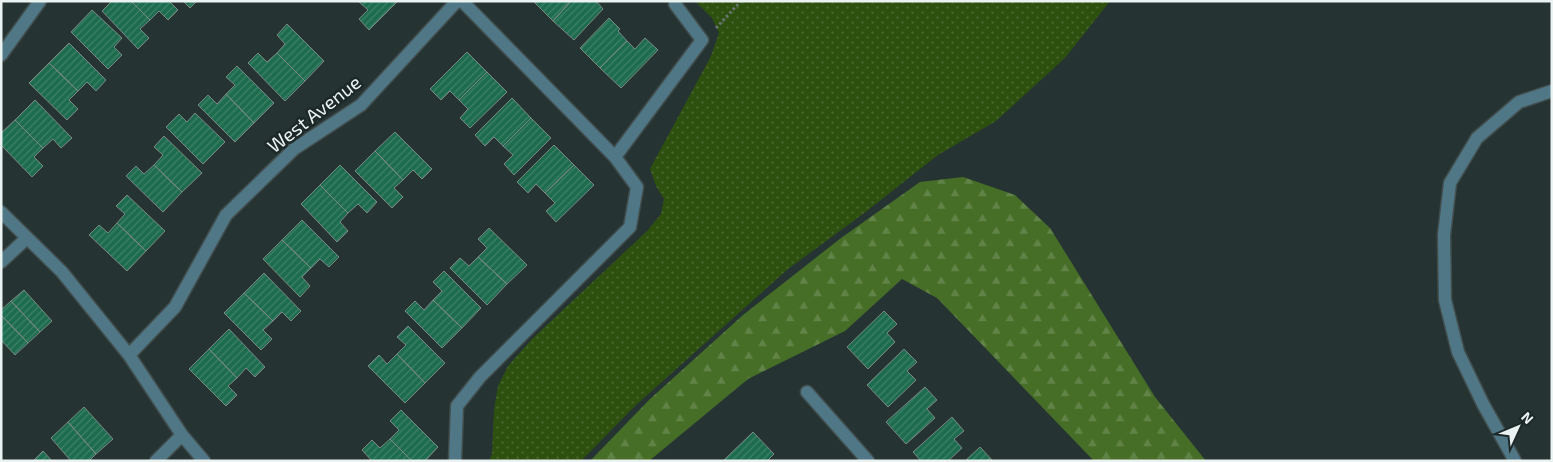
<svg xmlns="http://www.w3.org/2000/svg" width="1553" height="462" font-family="'Exo 2',sans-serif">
  <defs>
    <pattern id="green-dots" width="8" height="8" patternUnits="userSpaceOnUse" patternTransform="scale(1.25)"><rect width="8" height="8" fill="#2d500f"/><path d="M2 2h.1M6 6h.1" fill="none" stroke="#4c6a32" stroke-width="1.8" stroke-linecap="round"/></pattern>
    <pattern id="forest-firs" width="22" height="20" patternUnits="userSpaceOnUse" patternTransform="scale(1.25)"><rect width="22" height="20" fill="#466e27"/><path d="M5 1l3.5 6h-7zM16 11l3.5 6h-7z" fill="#618347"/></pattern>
    <pattern id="building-hatch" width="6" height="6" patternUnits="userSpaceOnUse" patternTransform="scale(1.25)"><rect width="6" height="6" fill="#1d6c4f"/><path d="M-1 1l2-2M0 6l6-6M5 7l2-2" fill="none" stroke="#3e8169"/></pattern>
  </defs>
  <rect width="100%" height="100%" fill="#263333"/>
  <path fill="url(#green-dots)" d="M695 1H1110L1065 58 996 121 938 155 863 214 788 269 636 405 581 461H489L492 454 494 410 498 386 508 366 532 339 647 231 661 214 664 199 656 186 650 169 711 56 719 33 712 18Z"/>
  <path fill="url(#forest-firs)" d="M963 177 1015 195 1050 228 1155 397 1206 461H1094L937 298 902 279 845 331 748 379 649 461H590L649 400 743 315 841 238 920 182Z"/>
  <path fill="url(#building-hatch)" stroke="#7c8983" d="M112 1H131L150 20 140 29 149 38 138 49 102 11Z
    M131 1H169L178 10 168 20 159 11 150 20Z
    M183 1H197L190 8Z
    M358 1H398L369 30 359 19 368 10Z
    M533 1H571L553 21Z
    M571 1H596L603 9 574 40 553 21Z
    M92 10 122 38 114 47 122 55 108 69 71 32Z
    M609 18 620 29 618 31 627 41 600 68 580 48Z
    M287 24 324 61 305 81 277 53 285 44 277 35Z
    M645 38 658 50 621 88 600 68 627 41 635 49Z
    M69 43 106 80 96 91 87 82 78 91 49 63Z
    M467 52 487 72 459 100 450 91 441 100 430 89Z
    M258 53 267 62 277 53 305 81 285 101 248 63Z
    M49 63 78 91 69 100 78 109 67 120 29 83Z
    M237 66 274 103 254 123 226 94 235 85 226 77Z
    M487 72 507 92 470 128 460 118 468 109 459 100Z
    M226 94 254 123 235 142 198 105 208 95 217 104Z
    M512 98 531 118 503 146 494 137 485 146 475 135Z
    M35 100 72 138 61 148 53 139 43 148 15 120Z
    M195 113 225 142 203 164 166 127 179 114 187 122Z
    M531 118 551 138 514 175 504 164 513 155 503 146Z
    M15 120 43 148 34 157 43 166 32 177 1 145V133Z
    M395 132 432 169 422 179 413 170 403 180 375 151Z
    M164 136 202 173 182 192 154 165 163 155 154 147Z
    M554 145 574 165 545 193 536 184 528 193 517 182Z
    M375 151 403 180 394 188 403 197 392 208 355 171Z
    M154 165 182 192 163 212 126 176 136 166 144 174Z
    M340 165 377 202 367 213 358 204 348 213 320 185Z
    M574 165 594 185 556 222 546 211 555 203 545 193Z
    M320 185 348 213 340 222 348 231 337 242 301 204Z
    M127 195 165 231 146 251 117 223 125 214 116 206Z
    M302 220 339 257 329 267 320 259 311 268 282 240Z
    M117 223 146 251 127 271 89 235 99 225 108 233Z
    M489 228 527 265 507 284 478 257 487 248 478 239Z
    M282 240 311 268 302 277 310 286 300 297 263 259Z
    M478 257 507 284 487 305 450 268 460 258 469 266Z
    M444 271 481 308 462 328 433 300 442 291 433 282Z
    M264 273 301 311 291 321 282 312 273 321 244 293Z
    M24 290 52 321 40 332 11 301Z
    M244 293 273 321 263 330 272 339 261 350 224 313Z
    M433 300 462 328 442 348 405 311 415 301 424 310Z
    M11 301 40 332 28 343 1 315V310Z
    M884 311 897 324 887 333 895 342 868 369 847 347Z
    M1 315 28 343 15 355 1 340Z
    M408 326 445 363 425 383 397 354 406 345 397 337Z
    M229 329 265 367 255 377 246 368 237 378 209 349Z
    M209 349 237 378 228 386 237 395 226 406 189 369Z
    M904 349 917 362 907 371 916 380 888 407 867 385Z
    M397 354 425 383 405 403 368 366 379 355 387 364Z
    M925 387 937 400 927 409 935 418 906 444 886 422Z
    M84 407 113 439 96 454 68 422Z
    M401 410 438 447 425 461H412L390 439 399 430 390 421Z
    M952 417 964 431 954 439 962 448 948 461H921L913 452Z
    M68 422 96 454 89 461H71L51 438Z
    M753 432 774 454 767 461H723Z
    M390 439 412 461H372L362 450 372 440 380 448Z
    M980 447 992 460 965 461Z
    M43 451 52 461H33Z"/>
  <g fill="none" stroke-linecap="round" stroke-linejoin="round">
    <g stroke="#424e4e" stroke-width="15">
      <path id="lane" d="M1515 461 1483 404 1458 352 1445 300 1444 235 1450 183 1477 138 1519 102 1552 91"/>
    </g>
    <g stroke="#424e4e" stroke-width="15">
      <path id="street" d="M1 55 40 1
        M615 157 702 40 675 4
        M1 212 62 272 129 355 182 435 204 461
        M1 262 27 238
        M129 355 175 307 226 215 294 149 361 105 457 1
        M807 392 868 461
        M156 461 182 435
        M455 461 457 406 480 377 630 227 637 187 615 157 462 1"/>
    </g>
    <path stroke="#697474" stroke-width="3" stroke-dasharray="2.5 2.5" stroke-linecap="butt" d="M716 28 741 1"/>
    <use href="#lane" stroke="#507786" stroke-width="12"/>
    <use href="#street" stroke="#507786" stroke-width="12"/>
  </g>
  <g text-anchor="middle" stroke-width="5" stroke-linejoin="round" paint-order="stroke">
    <g font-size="19" fill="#ebf3f2" stroke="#1d2929">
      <text transform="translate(314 114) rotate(-38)" y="7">West Avenue</text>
    </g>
  </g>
  <rect width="1553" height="462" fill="none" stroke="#ebf3f2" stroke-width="5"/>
  <g transform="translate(1518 427) rotate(46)" stroke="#1d2929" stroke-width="4" paint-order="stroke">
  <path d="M0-4L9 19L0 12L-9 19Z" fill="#ebf3f2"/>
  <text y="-8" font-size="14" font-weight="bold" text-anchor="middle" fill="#ebf3f2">N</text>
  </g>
</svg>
